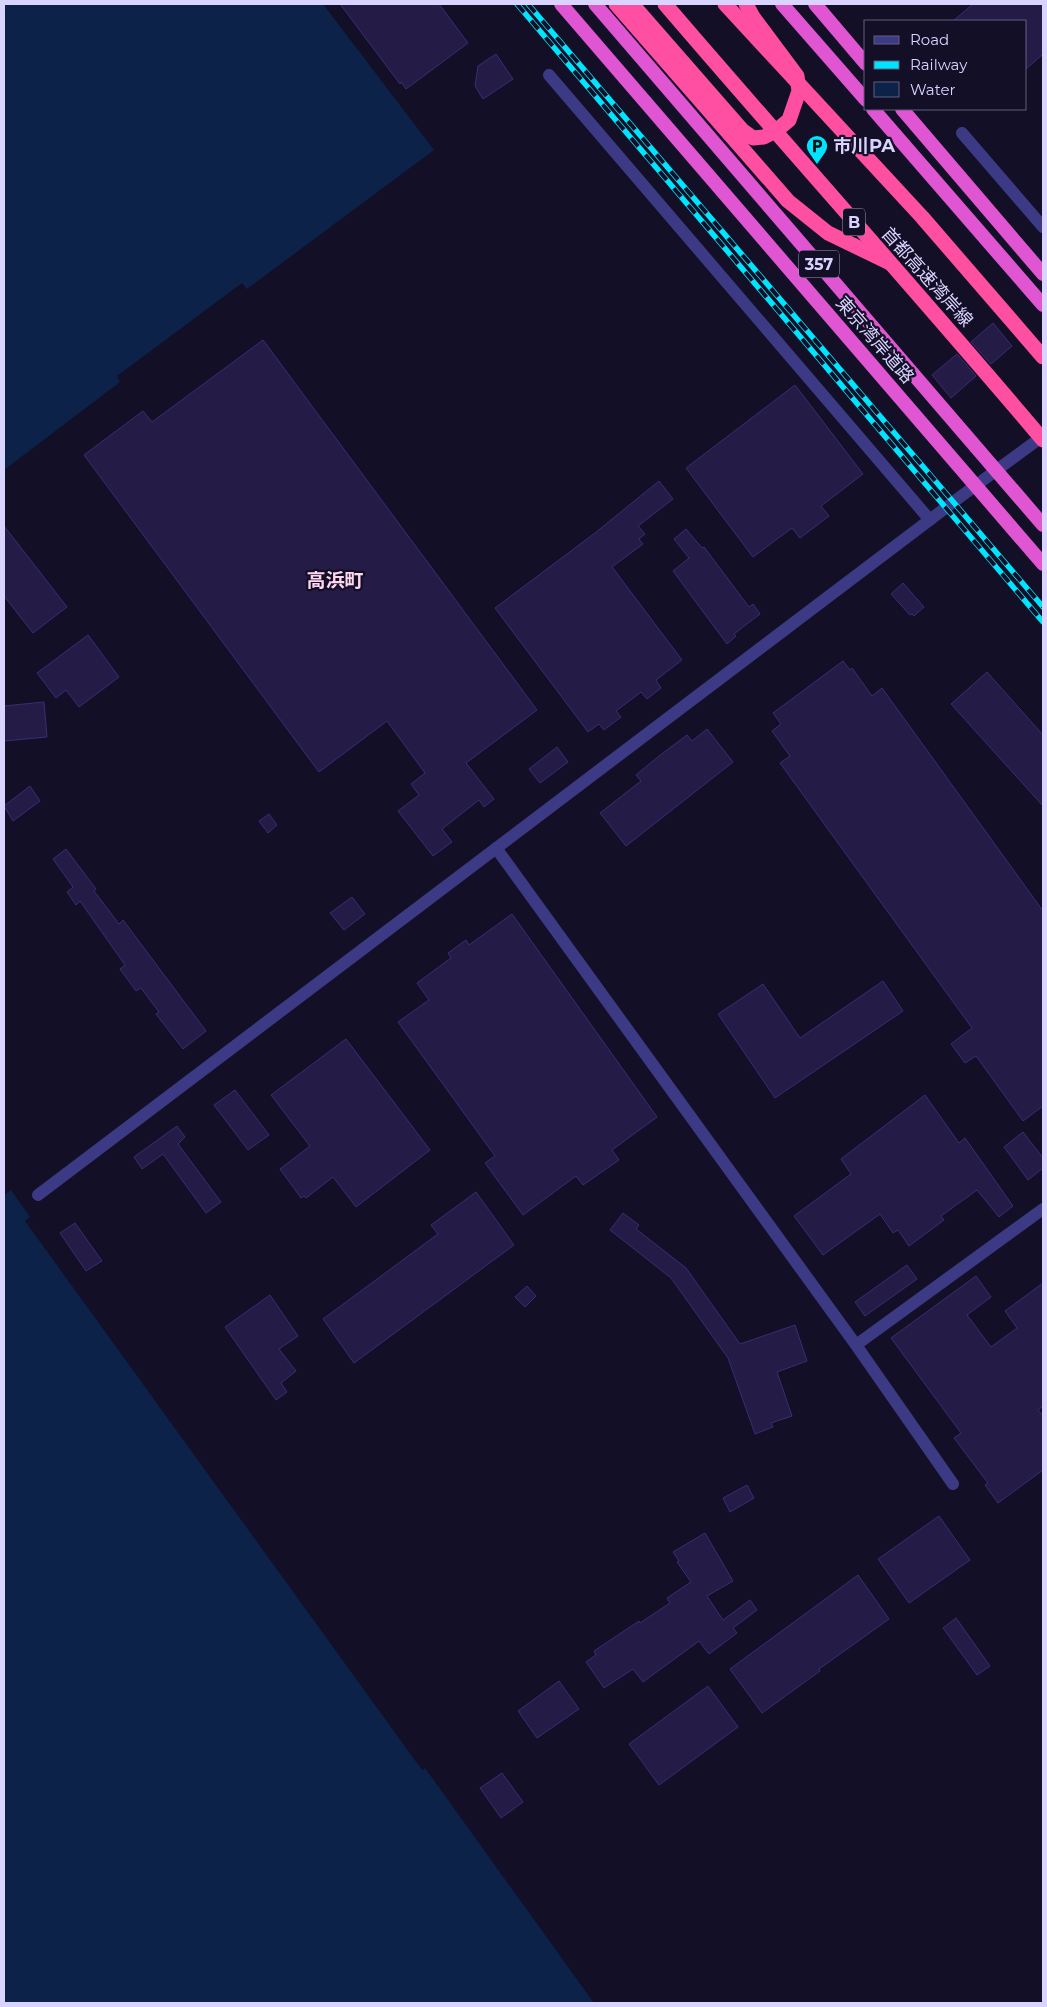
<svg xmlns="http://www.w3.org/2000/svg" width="1047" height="2007" font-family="Montserrat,'Noto Sans JP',sans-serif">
  <rect width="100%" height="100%" fill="#130f26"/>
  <path fill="#0c2248" d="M4 4H323L434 150 247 289 242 283 117 376 120 382 4 470Z
    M11 1190 30 1217 25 1221 422 1770 425 1768 594 2003H4V1195Z"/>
  <path fill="#241b47" stroke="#3b2d73" d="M340 4H439L468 43 406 89 401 82 400 84Z
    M973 4H1043V54L1026 69V21H953Z
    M496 54 513 79 483 99 475 86 478 66Z
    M993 323 1012 346 991 364 971 342Z
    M263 340 537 710 466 763 494 799 484 807 479 800 442 829 452 842 433 856 398 811 419 795 411 784 425 773 387 721 319 772 84 455 143 411 152 422Z
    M957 354 976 376 951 398 932 375Z
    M795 385 863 474 821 506 829 516 800 538 792 528 753 557 686 468Z
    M659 481 673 499 638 526 645 534 639 539 643 544 612 567 682 660 656 680 661 688 647 699 641 692 616 711 621 717 604 730 599 724 588 732 495 608 595 533Z
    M4 526 67 607 33 633 4 596Z
    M686 529 702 548 704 547 749 607 753 604 760 614 734 634 736 636 727 644 673 571 689 558 674 539Z
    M903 583 924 607 914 616 912 614 910 615 891 594Z
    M88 635 119 677 79 707 66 690 56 698 37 673Z
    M843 661 850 670 852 668 872 696 882 688 1043 911V1106L1023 1121 976 1056 965 1063 951 1044 972 1028 780 763 790 756 772 731 781 724 773 713Z
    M987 672 1043 735V806L951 704Z
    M44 702 47 737 4 741V706Z
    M707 729 733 762 626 846 600 813 641 781 636 775 659 756 687 735 692 741Z
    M557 747 568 762 540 783 529 769Z
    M30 786 40 801 13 821 4 806Z
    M269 814 277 825 268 833 259 821Z
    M66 849 96 889 94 891 119 924 123 920 206 1031 183 1049 156 1014 159 1012 141 988 136 991 120 969 125 965 80 901 76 905 67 892 73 887 53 859Z
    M352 897 365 914 344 930 330 913Z
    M512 914 657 1117 612 1150 619 1160 583 1185 576 1176 523 1215 485 1163 495 1156 398 1022 429 1000 417 983 451 958 448 953 466 940 469 945Z
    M883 981 903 1011 775 1098 718 1014 763 984 800 1038Z
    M346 1039 430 1150 356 1207 333 1177 306 1198 304 1196 301 1198 280 1169 310 1146 271 1095Z
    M235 1090 269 1135 248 1150 214 1105Z
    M925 1095 959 1143 965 1138 1013 1206 999 1217 977 1190 941 1216 944 1220 909 1246 898 1230 893 1233 880 1214 823 1255 794 1216 851 1174 841 1159Z
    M177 1126 185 1137 178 1144 221 1202 206 1213 163 1154 142 1169 134 1157Z
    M1023 1132 1043 1158V1168L1028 1180 1004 1147Z
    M476 1192 514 1245 354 1363 323 1319 438 1234 431 1225Z
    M623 1213 639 1225 636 1229 686 1268 740 1344 795 1325 807 1361 777 1372 792 1416 771 1423 773 1427 755 1434 728 1358 671 1278 610 1230Z
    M75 1223 102 1261 86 1271 60 1233Z
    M907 1265 917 1279 865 1316 855 1302Z
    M976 1276 991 1297 967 1315 991 1347 1017 1328 1005 1311 1043 1283V1406L1038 1410 1043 1416V1470L998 1503 985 1485 988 1483 954 1438 961 1433 891 1338Z
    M527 1286 536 1296 525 1307 515 1297Z
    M270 1295 298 1336 279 1349 296 1371 281 1383 287 1392 276 1400 225 1327Z
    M747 1485 754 1498 730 1512 723 1498Z
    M939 1516 970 1560 909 1603 878 1559Z
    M705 1533 733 1581 707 1596 723 1620 750 1600 757 1610 733 1628 737 1633 709 1654 699 1641 643 1682 633 1669 604 1688 586 1662 596 1655 594 1651 639 1621 640 1623 670 1603 667 1598 691 1582 677 1562 679 1561 673 1552Z
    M858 1575 889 1619 819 1669 820 1671 762 1713 730 1669Z
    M956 1618 990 1666 977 1675 943 1628Z
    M559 1681 579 1709 537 1738 518 1711Z
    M708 1686 738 1727 659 1785 629 1744Z
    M502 1773 523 1802 501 1818 480 1788Z"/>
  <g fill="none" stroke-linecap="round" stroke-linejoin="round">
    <path stroke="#3d3a85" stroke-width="12" d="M549 75 930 520
      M962 133 1043 227
      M496 848 856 1345 953 1484
      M856 1345 1043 1209"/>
    <path stroke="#3d3a85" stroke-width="12" d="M38 1195 956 500 1043 436"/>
    <path stroke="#e055d1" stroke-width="14" d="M561 4 1043 564
      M782 4 866 100
      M815 4 866 64
      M873 109 1043 305
      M902 109 1043 274"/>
    <path stroke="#ff4fa3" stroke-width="15" d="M616 4 788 201 828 233 890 263
      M632 4 742 130 753 138 764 137 777 130 789 120 799 91 797 76 753 17 746 4"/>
    <g stroke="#00e5ff" stroke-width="5.5">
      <path id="rail" d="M517 4 1043 622
        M528 4 1043 607"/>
    </g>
    <use href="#rail" stroke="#130f26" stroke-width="4" stroke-dasharray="11" stroke-linecap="butt"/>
    <path stroke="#e055d1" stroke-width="14" d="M595 4 1043 525"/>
    <path stroke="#ff4fa3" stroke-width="15" d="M665 4C790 150 919 293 1043 440
      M725 4 922 217 1043 357"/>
  </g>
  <defs>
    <g id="parking-pin" transform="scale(1.125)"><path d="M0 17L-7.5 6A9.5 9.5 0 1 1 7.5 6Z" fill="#00e5ff" stroke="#130f26"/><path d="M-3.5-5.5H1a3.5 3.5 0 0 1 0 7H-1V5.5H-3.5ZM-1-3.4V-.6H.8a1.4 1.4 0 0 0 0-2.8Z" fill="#111"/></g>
  </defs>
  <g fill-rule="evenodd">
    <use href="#parking-pin" x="817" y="146"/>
  </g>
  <g text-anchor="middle" stroke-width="4.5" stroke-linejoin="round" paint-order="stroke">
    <g fill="#130f26" stroke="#9e99be" stroke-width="1">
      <rect x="843" y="208.5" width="22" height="27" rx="4"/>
      <rect x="799" y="250.5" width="40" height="27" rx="4"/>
    </g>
    <g font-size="16" font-weight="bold" fill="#d9d4ff">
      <text x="854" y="228">B</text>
      <text x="819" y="270">357</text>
    </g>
    <g font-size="18" font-weight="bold" fill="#d9d4ff" stroke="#130f26" text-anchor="start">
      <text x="833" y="152">市川PA</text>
    </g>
    <g font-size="18" fill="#d9d4ff" stroke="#130f26">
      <text transform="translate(927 277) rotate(48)" y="6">首都高速湾岸線</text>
      <text transform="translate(875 340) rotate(49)" y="6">東京湾岸道路</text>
    </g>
    <g font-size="19" font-weight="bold" fill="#ffd6f0" stroke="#130f26">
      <text x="335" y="587">高浜町</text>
    </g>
  </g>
  <rect width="1047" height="2007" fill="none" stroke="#d9d4ff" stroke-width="10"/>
  <rect x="864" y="20" width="162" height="90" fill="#130f26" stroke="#625e7d"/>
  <rect x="874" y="36" width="25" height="8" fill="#3d3a85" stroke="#625e7d"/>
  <text x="910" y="45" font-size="15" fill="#d9d4ff">Road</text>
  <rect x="874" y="61" width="25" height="8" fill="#00e5ff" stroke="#625e7d"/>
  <text x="910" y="70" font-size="15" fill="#d9d4ff">Railway</text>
  <rect x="874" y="82" width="25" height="15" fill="#0c2248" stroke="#625e7d"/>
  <text x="910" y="95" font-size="15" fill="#d9d4ff">Water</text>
</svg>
